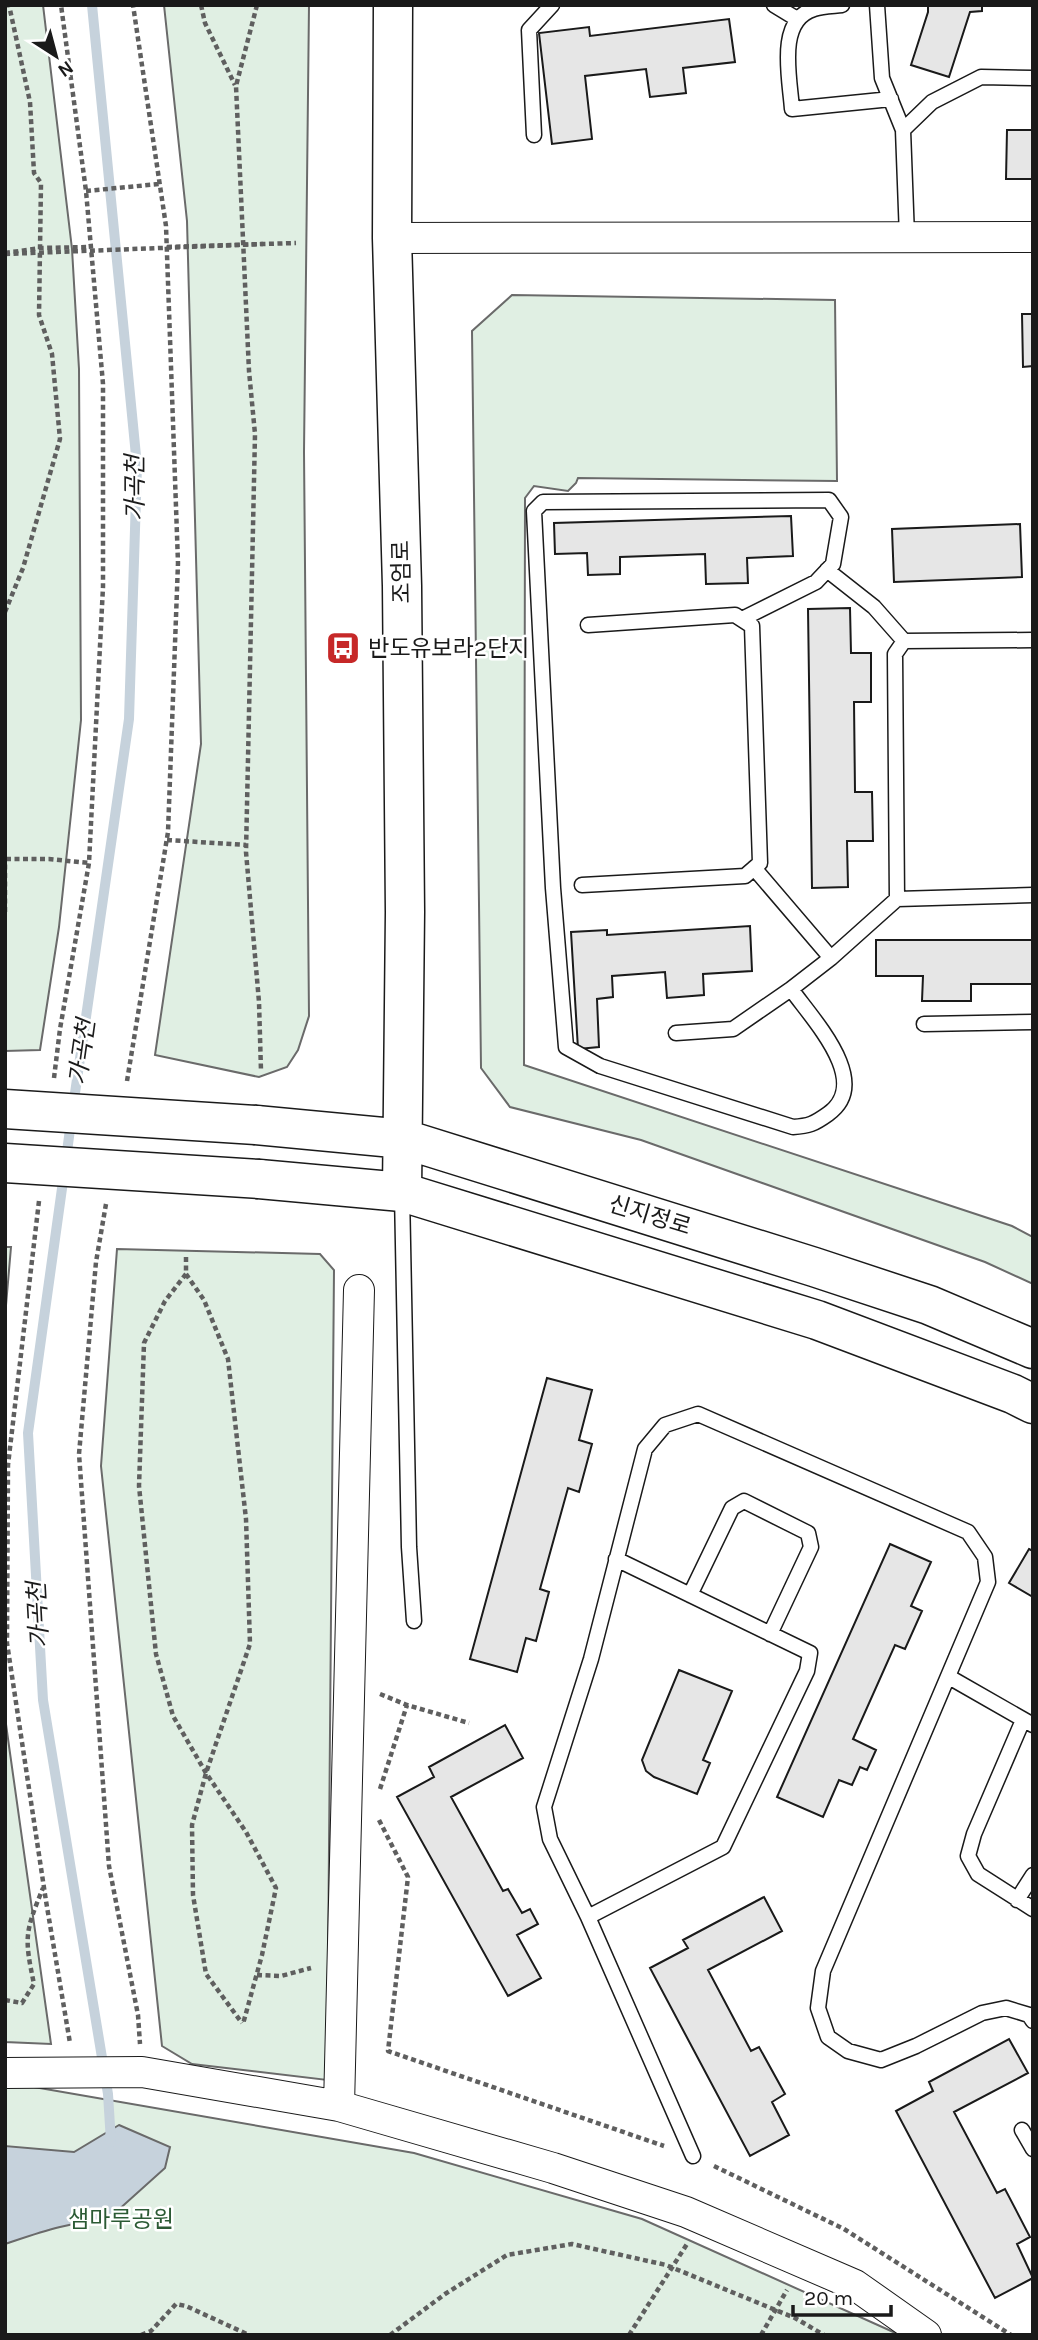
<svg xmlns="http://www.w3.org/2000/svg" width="1038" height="2340" font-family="Karla,'Noto Sans KR',sans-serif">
  <rect width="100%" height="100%" fill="#fff"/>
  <path fill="#e0efe3" stroke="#6a6a6a" stroke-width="2" d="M5 5H43L72 249 79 369 81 720 59 927 40 1050 5 1051Z
    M164 5H309L304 452 309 1016 298 1050 287 1067 259 1077 155 1055 201 744 187 221Z
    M512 295 835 300 837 481 578 478 576 483 568 491 534 486 525 498 524 1065 1012 1226 1033 1237V1284L985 1262 641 1140 510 1107 481 1068 472 331Z
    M5 1247H11L5 1317Z
    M117 1249 320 1254 334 1270 327 2080 192 2064 162 2046 101 1466Z
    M5 1717 9 1746 51 2044 5 2042Z
    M5 2082 414 2153 642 2219 900 2335H5Z"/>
  <path fill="#c6d2dc" stroke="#6a6a6a" stroke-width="2" d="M119 2125 170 2147 165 2168 106 2221C70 2221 38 2233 5 2244V2146L74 2152Z"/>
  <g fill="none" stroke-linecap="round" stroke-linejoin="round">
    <path stroke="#c6d2dc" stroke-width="10" d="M73 1107 129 719 137 466 92 5
      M66 1159 71 1122
      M64 1174 28 1433 43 1700 108 2094 111 2142"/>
  </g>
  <path fill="#e6e6e6" stroke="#1a1a1a" stroke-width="2" d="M928 5H982V11L970 12 949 77 911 65 928 12Z
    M729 19 735 62 683 68 686 93 650 97 646 69 585 76 592 139 552 144 539 33 589 27 590 36Z
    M1007 130H1033V179H1006Z
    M1022 314H1033V366L1023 367Z
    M791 516 793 556 747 558 748 583 706 584 705 554 620 557V574L588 575 587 553 555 554 554 523Z
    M1020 524 1022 577 894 582 892 529Z
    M850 608 851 653H871V702H854L855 792H872L873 841H847L848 887 812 888 808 609Z
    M750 926 752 971 703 974 704 995 667 998 665 972 612 976 613 997 597 999 599 1047 578 1049 571 932 607 930V935Z
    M876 940H1033V984H971V1001H922L923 976H876Z
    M547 1378 592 1390 579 1440 592 1444 579 1492 568 1488 540 1589 549 1592 536 1641 526 1638 517 1672 470 1659Z
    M890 1544 931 1562 911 1606 922 1611 905 1649 895 1645 853 1739 876 1750 867 1770 860 1767 852 1785 839 1780 823 1817 777 1797Z
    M1029 1549 1033 1551V1597L1009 1583Z
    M679 1670 732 1691 703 1760 710 1763 697 1794 654 1777 646 1771 642 1760Z
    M505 1725 523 1758 451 1797 503 1891 508 1889 522 1913 530 1909 538 1924 517 1935 541 1978 508 1996 397 1797 434 1777 429 1767Z
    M764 1897 782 1931 708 1970 751 2051 759 2047 785 2094 772 2102 789 2135 750 2156 650 1968 688 1948 683 1940Z
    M1009 2039 1028 2073 954 2112 997 2193 1005 2189 1030 2237 1017 2244 1033 2278 995 2298 896 2111 933 2091 929 2082Z"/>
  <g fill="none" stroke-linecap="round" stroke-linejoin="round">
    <g stroke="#1a1a1a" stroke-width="17">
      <path id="lane" d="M774 5 797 19
        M842 5C833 6 822 6 814 9 776 20 790 79 792 109L891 99
        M877 5 882 78 903 130 907 237
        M903 130 932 102 981 77 1033 78
        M534 135 529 30 552 5
        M827 570 874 607 904 641
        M742 619 816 582 833 564 841 517 829 500 543 502 534 511 553 888 566 1047 600 1066 793 1127C809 1126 814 1124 828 1114 873 1082 813 1020 791 989
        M754 868 831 958
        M582 885 745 876 760 863 752 626 735 615 588 625
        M897 899 895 654 904 641 1033 640
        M924 1024 1033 1022
        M676 1033 733 1029 791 989 831 958 897 899 1033 895
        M402 1193 409 1547 414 1621
        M690 1595 732 1508 744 1501 808 1533 811 1547 770 1634
        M949 1677 1033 1725
        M1023 1720 974 1834 968 1856 978 1874 1033 1909
        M1017 1900 1033 1875
        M588 1917 723 1847 807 1671 810 1653 616 1559
        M1022 2130 1033 2149
        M693 2156 588 1917 550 1839 544 1807 591 1659 645 1449 665 1425 698 1414 968 1532 985 1557 988 1582 823 1971 818 2008 828 2037 848 2051 881 2060 916 2046 982 2013 1006 2008 1029 2015 1033 2021"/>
    </g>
    <g stroke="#1a1a1a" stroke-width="32">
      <path id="street" d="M392 238 1033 237
        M5 2073 142 2072 339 2106 553 2168 686 2212 855 2285 926 2335
        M339 2106 359 1290"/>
    </g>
    <g stroke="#1a1a1a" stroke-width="41">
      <path id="secondary" d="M393 5 392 238 402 586 405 912 402 1192
        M256 1125 404 1139 814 1267 929 1305 1033 1349
        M259 1179 402 1192 817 1320 1013 1394 1033 1404"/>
    </g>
    <path stroke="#5f5f5f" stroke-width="4.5" stroke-dasharray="5 3.5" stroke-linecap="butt" d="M201 5 205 23 235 85
      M257 5 236 86 249 371 255 434 246 852 259 1002 261 1071
      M86 191 159 184
      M167 247 296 243
      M5 253 41 248 90 247
      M5 612 23 568 60 439 52 354 39 315 41 183 34 173 30 102 9 5
      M167 840 246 845
      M6 859H49L89 863
      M5 912V858
      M54 1078 60 1029 89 863 103 587V384L86 191 61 5
      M127 1081 168 832 178 563 166 226 133 5
      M39 1201 8 1465 7 1643 46 1901 70 2043
      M106 1204 96 1262 79 1454 109 1866 138 2015 140 2044
      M186 1257V1274L165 1301 144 1343 139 1486 156 1654 173 1716 206 1773 246 1832 276 1888 262 1955 243 2024
      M186 1274 204 1300 228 1359 246 1519 250 1644 206 1773 192 1825 193 1895 206 1974 242 2023
      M380 1694 407 1705 469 1723
      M380 1789 407 1705
      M379 1820 408 1877 388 2051 664 2146
      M257 1975 281 1976 311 1968
      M5 2000 22 2003 34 1984C24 1937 25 1932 43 1888
      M714 2166 844 2229 1011 2335
      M141 2335 151 2331 176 2304 186 2306 249 2335
      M390 2335 445 2294 507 2255 572 2244 666 2265 795 2318 824 2335
      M629 2335 687 2244
      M761 2335 787 2290"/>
    <use href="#lane" stroke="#fff" stroke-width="14"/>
    <use href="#street" stroke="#fff" stroke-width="30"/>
    <use href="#secondary" stroke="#fff" stroke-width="38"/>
    <g stroke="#1a1a1a" stroke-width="41" stroke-linecap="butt">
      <path id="secondary-bridge" d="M5 1109 256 1125
        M5 1163 259 1179"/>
    </g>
    <path stroke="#5f5f5f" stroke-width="4.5" stroke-dasharray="5 3.5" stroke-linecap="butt" d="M5 254 263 244"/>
    <use href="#secondary-bridge" stroke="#fff" stroke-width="38"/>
  </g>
  <defs>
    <g id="bus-square" transform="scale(1.75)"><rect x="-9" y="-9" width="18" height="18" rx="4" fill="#c62828" stroke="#fff"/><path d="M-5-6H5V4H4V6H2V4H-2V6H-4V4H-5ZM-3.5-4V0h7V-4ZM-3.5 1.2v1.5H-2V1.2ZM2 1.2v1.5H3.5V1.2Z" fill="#fff"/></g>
  </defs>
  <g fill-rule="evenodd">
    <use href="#bus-square" x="343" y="648"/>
  </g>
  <g text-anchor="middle" stroke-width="5" stroke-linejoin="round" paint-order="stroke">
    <g font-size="23" fill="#1a1a1a" stroke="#fff">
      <text transform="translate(401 572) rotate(-91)" y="8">조엄로</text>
      <text transform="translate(650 1215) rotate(17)" y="8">신지정로</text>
    </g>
    <g font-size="23" fill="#1a1a1a" stroke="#fff" text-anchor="start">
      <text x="368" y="656">반도유보라2단지</text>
    </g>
    <g font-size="23" fill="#2b5a34" stroke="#fff">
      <text x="121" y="2227">샘마루공원</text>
    </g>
    <g font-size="24" font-style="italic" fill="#1a1a1a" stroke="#fff">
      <text transform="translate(135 488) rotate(-90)" y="8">가곡천</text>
      <text transform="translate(82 1052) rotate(-82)" y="8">가곡천</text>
      <text transform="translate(38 1615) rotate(-93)" y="8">가곡천</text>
    </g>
  </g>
  <rect width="1038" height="2340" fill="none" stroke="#1a1a1a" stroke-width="14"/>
  <g transform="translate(56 56) rotate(144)" stroke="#ffffff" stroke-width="5" paint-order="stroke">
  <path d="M0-5L12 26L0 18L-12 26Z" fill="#1a1a1a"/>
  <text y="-10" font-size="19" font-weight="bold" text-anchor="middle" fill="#1a1a1a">N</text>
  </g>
  <path d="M793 2305v10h98v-10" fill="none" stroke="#1a1a1a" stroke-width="3.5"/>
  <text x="804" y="2305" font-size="21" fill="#1a1a1a" stroke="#ffffff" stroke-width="5" paint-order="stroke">20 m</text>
</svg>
